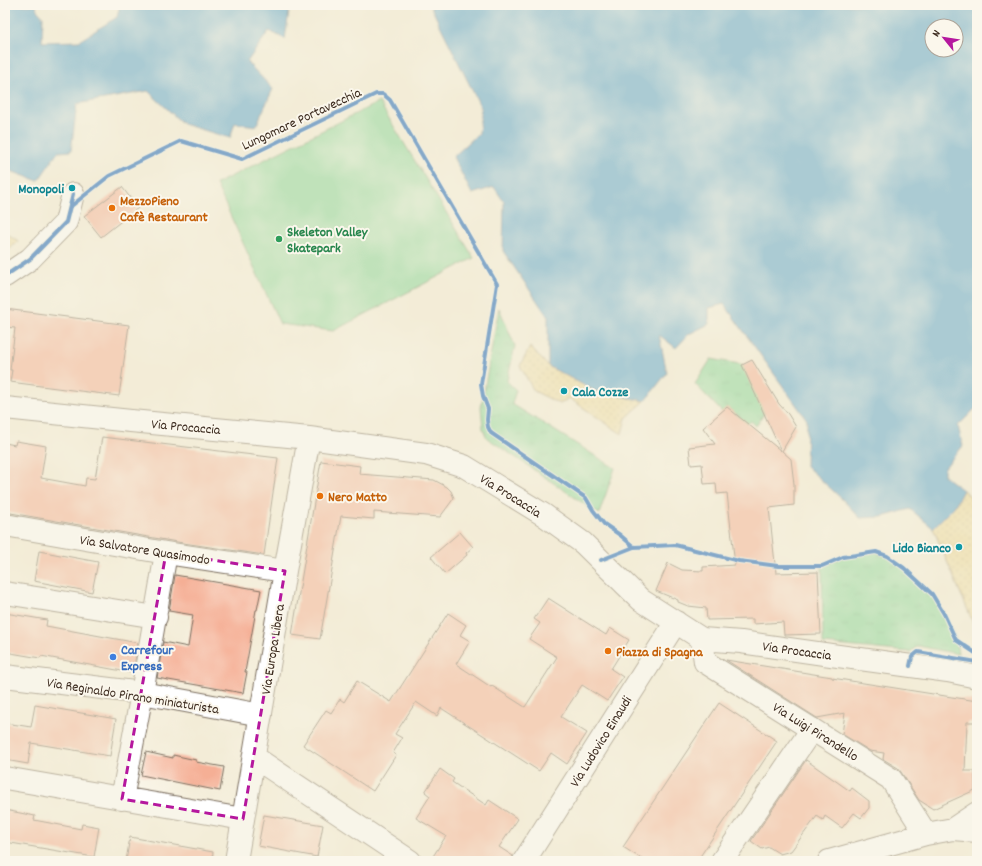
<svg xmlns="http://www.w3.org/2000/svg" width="982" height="866" font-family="Dekko,sans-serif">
  <defs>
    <pattern id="grass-tufts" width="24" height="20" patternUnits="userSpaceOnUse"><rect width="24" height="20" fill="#84d698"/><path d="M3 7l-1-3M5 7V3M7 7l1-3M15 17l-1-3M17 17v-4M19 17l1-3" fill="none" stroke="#73b883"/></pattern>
    <pattern id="sand-dots" width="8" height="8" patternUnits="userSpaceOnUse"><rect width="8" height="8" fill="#eeda9e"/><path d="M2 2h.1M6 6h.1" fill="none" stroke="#cdbb88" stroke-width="1.8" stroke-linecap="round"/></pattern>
  </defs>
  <rect width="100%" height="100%" fill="#fbf7ec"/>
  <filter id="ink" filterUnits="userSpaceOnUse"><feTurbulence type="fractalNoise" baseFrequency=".025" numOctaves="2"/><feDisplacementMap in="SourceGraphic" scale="8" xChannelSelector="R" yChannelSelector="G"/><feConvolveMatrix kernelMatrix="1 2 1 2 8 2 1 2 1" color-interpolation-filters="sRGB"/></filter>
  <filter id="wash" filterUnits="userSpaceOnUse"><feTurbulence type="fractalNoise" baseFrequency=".012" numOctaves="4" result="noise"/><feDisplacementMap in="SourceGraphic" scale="16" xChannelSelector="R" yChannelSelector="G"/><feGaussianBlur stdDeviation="0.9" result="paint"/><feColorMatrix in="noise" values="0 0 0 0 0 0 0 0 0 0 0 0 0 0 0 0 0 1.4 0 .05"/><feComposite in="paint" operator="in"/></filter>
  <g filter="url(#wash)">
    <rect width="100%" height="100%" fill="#f3ecd7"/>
    <path fill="url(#grass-tufts)" stroke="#60805b" d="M499 308 515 346 507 381 516 390 512 404 615 468 599 514 487 438 483 429 481 407Z
      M711 359 751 366 764 414 756 426 751 421 748 424 727 407 722 412 695 384Z
      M876 552 887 556 904 568 932 594 944 614 956 640 958 654 918 646 910 652 823 644 822 566 843 557Z"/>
    <path fill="url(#sand-dots)" stroke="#94825e" d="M5 232 18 241 5 254Z
      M530 347 548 366 595 391 645 401 626 418 622 434 569 398 560 404 534 391 520 366Z
      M963 490 977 502V632L933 528 954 507Z"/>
    <path fill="#84d698" stroke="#60805b" d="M379 102 474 258 333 331 280 324 216 184Z"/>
    <path fill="#55a2ce" stroke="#486676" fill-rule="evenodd" d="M5 5H36L37 10 43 17 42 42 79 41 117 17 120 5H290L285 39 269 31 247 62 273 89 256 126 235 123 230 138 183 124 148 91 77 104 71 151 58 152 38 181 8 170 5 176Z
      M430 5H977V407L958 426 963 446 950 461 944 469V476L963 490 954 507 933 528 910 509 882 517 860 518 843 500 806 466 807 420 724 304 709 308V324L689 334 676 348 659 335 667 373 645 401 595 391 548 366V317L503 251 504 202 494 187 472 194 453 157 479 133 481 108ZM932 26H956V50H932Z"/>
    <g id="blocks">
      <path fill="#f5af95" d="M122 187 138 208 101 237 84 216Z
        M5 309 129 325 119 396 10 382 12 370H10L15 328 5 327Z
        M752 360 779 404 788 414 796 427 782 451 791 459 794 484V505L769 508 776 573 818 572 821 634 784 635 783 622 753 624V619L707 620 706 608 688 606 678 602V600L656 591 668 563 682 570 703 571V567L735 565 727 493 717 494 716 483 704 484 702 464 691 465 689 447 715 444 703 428 727 407 781 451 742 365Z
        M102 437 278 458 264 555 183 543 5 512V443L15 445 16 441 46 446 41 478 85 486 86 478 95 479Z
        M321 461 360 466 359 474 434 480 447 487 451 491 454 498 440 517 374 512V519L341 516 320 639 292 635Z
        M460 532 473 547 466 553 467 555 445 574 431 557Z
        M39 551 98 562 92 592 34 581Z
        M175 575 261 590 257 610H256L245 672H247L243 693 157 678 163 642 188 647 193 615 169 611Z
        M548 598 606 635 610 628 629 640 611 669 623 677 607 701 582 685 561 717 587 733 567 764 551 753 539 771 441 708 437 716 416 702 395 734 402 738 393 753 396 755 373 791 303 745 326 710 331 713 340 699 344 702 357 681 391 702 448 613 466 625 460 635 470 641 456 664 491 687 492 686 525 707 557 657 529 639 540 623 534 619Z
        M5 613 47 620 46 626 138 643 133 673 41 656 40 658 5 652Z
        M726 660 832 677V678L977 701V722H967L965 771H975V790L933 809 919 800 901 772 898 768 883 759 884 753 870 751 842 734 845 713 817 718Z
        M719 703 777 741 697 861H645L623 847Z
        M35 705 116 719 110 756 31 743 28 764 5 760V723L31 727Z
        M146 752 173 758V755L196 760V762L224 767 220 791 141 775Z
        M806 760 850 791 852 788 869 801V808L861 818 854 813 842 828 825 816 823 820 817 816 791 851 780 854 769 847 762 849 751 841Z
        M440 769 454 779 452 782 486 805 489 800 518 819 499 847 513 856 512 861H430L446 836 416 818 430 796 425 792Z
        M5 810 35 816 34 820 81 829 82 824 99 827 94 857 5 842Z
        M264 815 323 825 317 857 258 846Z
        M130 837 213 852 212 861H126Z"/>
    </g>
  </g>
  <g filter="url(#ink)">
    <use href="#blocks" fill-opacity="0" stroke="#7b6e5f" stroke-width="1"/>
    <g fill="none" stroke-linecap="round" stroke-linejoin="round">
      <g stroke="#7b6e5f" stroke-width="24">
        <path id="minor" d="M5 276 30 259 66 222 73 194
          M5 408 131 421 309 438 426 454 464 466 544 515 583 543 641 600 702 639 741 642 831 655 948 671 977 677
          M5 525 166 553 285 571
          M5 593 156 617
          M702 639 705 662 891 779 926 834
          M5 676 142 693 261 715
          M254 757 410 861
          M5 778 243 819
          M122 799 142 693 166 553
          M953 829 977 813
          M236 861 285 571 309 438
          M524 861 676 622
          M722 861 812 729
          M829 861 926 834 953 829 977 831"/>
      </g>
      <use href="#minor" stroke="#fff" stroke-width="22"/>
      <g stroke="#fbf7ec" stroke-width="6">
        <path id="cycleway" d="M70 207 109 176 181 141 242 159 376 94H383L390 100 497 284 481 384 483 396 488 409 487 420 488 427 491 433 586 498 593 510 604 524 620 535 634 547
          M5 276 30 259 66 222 73 194
          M601 560 634 547 675 545 739 561 778 566H822L843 557 876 552 887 556 904 568 932 594 944 614 956 640 977 654
          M910 666 912 657 918 652 977 662"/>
      </g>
      <use href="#cycleway" stroke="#0057b8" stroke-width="4"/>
    </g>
  </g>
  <path d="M0 0H982V866H0ZM166 553 285 571 243 819 122 799Z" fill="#f3ecd7" fill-opacity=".55" fill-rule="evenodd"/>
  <path fill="none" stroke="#b5179e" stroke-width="3" stroke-dasharray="8 5" stroke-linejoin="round" d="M166 553 285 571 243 819 122 799Z"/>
  <g fill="#0f9aa8" stroke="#fbf7ec" stroke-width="1.5">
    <circle cx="72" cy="188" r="4"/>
    <circle cx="564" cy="391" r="4"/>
    <circle cx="959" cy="547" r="4"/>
  </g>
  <g fill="#e8710a" stroke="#fbf7ec" stroke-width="1.5">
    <circle cx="112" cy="208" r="4"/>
    <circle cx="320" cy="496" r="4"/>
    <circle cx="608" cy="651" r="4"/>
  </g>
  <circle fill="#2e9e5b" stroke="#fbf7ec" stroke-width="1.5" cx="279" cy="239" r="4"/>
  <circle fill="#3f7fe0" stroke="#fbf7ec" stroke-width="1.5" cx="113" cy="657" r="4"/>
  <g text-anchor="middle" stroke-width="4" stroke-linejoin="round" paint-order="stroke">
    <g font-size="14" fill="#3b2a1e" stroke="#fbf7ec">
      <text transform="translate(301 118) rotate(-25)" y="5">Lungomare Portavecchia</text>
      <text transform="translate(186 426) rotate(5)" y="5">Via Procaccia</text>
      <text transform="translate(511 495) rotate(32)" y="5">Via Procaccia</text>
      <text transform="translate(145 549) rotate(9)" y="5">Via Salvatore Quasimodo</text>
      <text transform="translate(272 649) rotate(-81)" y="5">Via Europa Libera</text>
      <text transform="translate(797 650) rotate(8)" y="5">Via Procaccia</text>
      <text transform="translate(133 695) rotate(9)" y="5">Via Reginaldo Pirano miniaturista</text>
      <text transform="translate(816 731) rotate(32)" y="5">Via Luigi Pirandello</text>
      <text transform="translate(600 741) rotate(-58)" y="5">Via Ludovico Einaudi</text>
    </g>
    <g font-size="14" font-weight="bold" fill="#0d838f" stroke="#fbf7ec" text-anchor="end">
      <text x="64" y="193">Monopoli</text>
      <text x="572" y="396" text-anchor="start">Cala Cozze</text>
      <text x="951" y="552">Lido Bianco</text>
    </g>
    <g font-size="14" font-weight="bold" fill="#c56008" stroke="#fbf7ec" text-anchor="start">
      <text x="120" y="205">MezzoPieno<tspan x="120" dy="16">Cafè Restaurant</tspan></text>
      <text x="328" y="501">Nero Matto</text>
      <text x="616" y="656">Piazza di Spagna</text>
    </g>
    <g font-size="14" font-weight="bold" fill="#27864d" stroke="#fbf7ec" text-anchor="start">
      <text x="287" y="236">Skeleton Valley<tspan x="287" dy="16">Skatepark</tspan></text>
    </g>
    <g font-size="14" font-weight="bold" fill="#366cbe" stroke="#fbf7ec" text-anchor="start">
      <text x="121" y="654">Carrefour<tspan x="121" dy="16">Express</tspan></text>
    </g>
  </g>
  <rect width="982" height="866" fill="none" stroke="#fbf7ec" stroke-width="20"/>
  <g transform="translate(944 38) rotate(300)"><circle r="19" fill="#fbf7ec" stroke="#aea59a"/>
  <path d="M0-3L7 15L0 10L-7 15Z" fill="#b5179e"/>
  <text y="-6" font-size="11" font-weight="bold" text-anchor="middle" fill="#3b2a1e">N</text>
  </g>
</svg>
